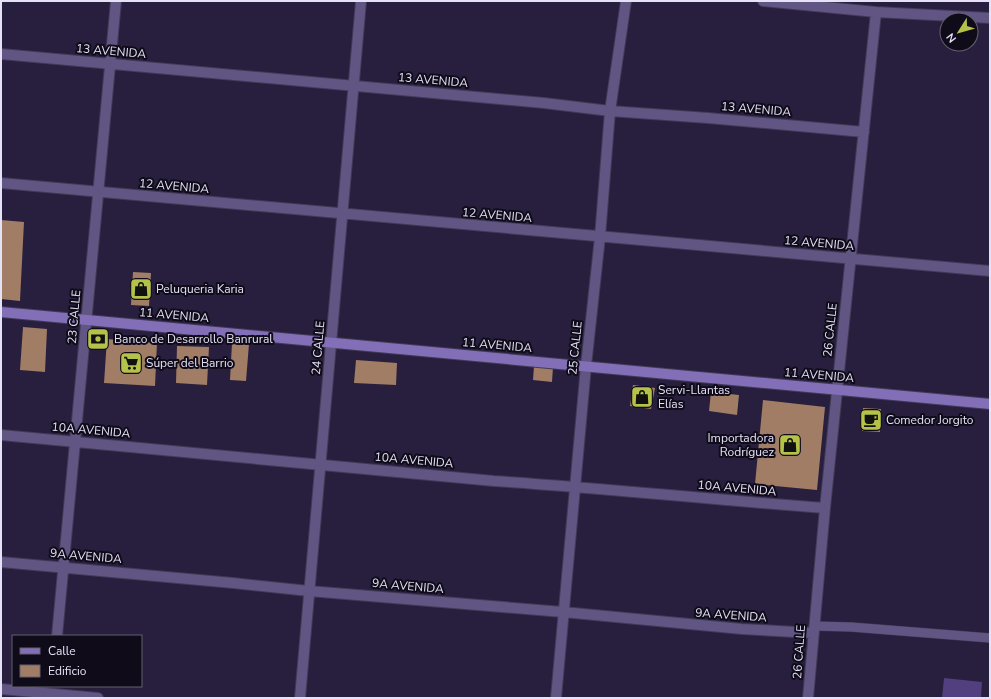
<svg xmlns="http://www.w3.org/2000/svg" width="991" height="699" font-family="'Nunito Sans',sans-serif">
  <rect width="100%" height="100%" fill="#271f3d"/>
  <path fill="#513f7f" d="M944 678 982 682 981 698H942Z"/>
  <path fill="#a17d65" d="M1 220 24 222 20 301 1 299Z
    M133 272 151 273 149 306 131 305Z
    M23 327 47 329 45 372 20 370Z
    M107 339 157 343 155 386 104 383Z
    M232 343 249 344 246 381 230 380Z
    M177 346 209 347 207 385 176 383Z
    M356 360 397 363 396 385 354 383Z
    M534 366 553 367 552 382 533 380Z
    M633 385 655 388 651 409 630 406Z
    M711 392 739 395 737 415 709 411Z
    M763 400 825 407 817 490 755 484Z
    M863 408 881 409 880 432 862 431Z"/>
  <g fill="none" stroke-linecap="round" stroke-linejoin="round">
    <g stroke="#423a57" stroke-width="10">
      <path id="service" d="M814 626 851 627 990 638"/>
    </g>
    <g stroke="#423a57" stroke-width="12">
      <path id="minor" d="M763 1 876 12 990 18
        M1 54 544 103 610 111 708 118 864 132
        M1 183 990 271
        M1 435 494 481C604 488 714 500 825 508
        M1 562 233 583 309 591 563 612 742 629 813 633
        M57 636 116 1
        M1 689 98 698
        M300 698 361 1
        M556 698 586 366 600 237 610 111 626 1
        M808 698 825 508 876 12"/>
    </g>
    <g stroke="#423a57" stroke-width="12">
      <path id="secondary" d="M1 312 990 404"/>
    </g>
    <use href="#service" stroke="#605583" stroke-width="9"/>
    <use href="#minor" stroke="#605583" stroke-width="10"/>
    <use href="#secondary" stroke="#826fb8" stroke-width="10"/>
  </g>
  <defs>
    <g id="shop-square" transform="scale(1.15)"><rect x="-9" y="-9" width="18" height="18" rx="4" fill="#b5c249" stroke="#0f0b19"/><path d="M-5-2.5h2.3a2.7 3.5 0 0 1 5.4 0H5L5.5 6h-11ZM-1.5-2.5h3a1.5 2.3 0 0 0-3 0Z" fill="#111"/></g>
    <g id="bank-square" transform="scale(1.15)"><rect x="-9" y="-9" width="18" height="18" rx="4" fill="#b5c249" stroke="#0f0b19"/><path d="M-6-4H6V4H-6ZM0-2.3a2.3 2.3 0 1 0 0 4.6a2.3 2.3 0 1 0 0-4.6Z" fill="#111"/></g>
    <g id="supermarket-square" transform="scale(1.15)"><rect x="-9" y="-9" width="18" height="18" rx="4" fill="#b5c249" stroke="#0f0b19"/><path d="M-6-5.5h2.5l.6 2H6L4.5 2H-2.5L-4.4-4H-6ZM-1.5 3.2a1.3 1.3 0 1 0 .1 0ZM3 3.2a1.3 1.3 0 1 0 .1 0Z" fill="#111"/></g>
    <g id="cafe-square" transform="scale(1.15)"><rect x="-9" y="-9" width="18" height="18" rx="4" fill="#b5c249" stroke="#0f0b19"/><path d="M-5.5-4.5H6V0H3Q3 3.5 0 3.5H-2.5Q-5.5 3.5-5.5 0ZM3-3.2v2h1.7v-2ZM-6 4.5H4V6H-6Z" fill="#111"/></g>
  </defs>
  <g fill-rule="evenodd">
    <use href="#shop-square" x="141" y="289"/>
    <use href="#bank-square" x="98" y="339"/>
    <use href="#supermarket-square" x="131" y="363"/>
    <use href="#shop-square" x="642" y="397"/>
    <use href="#cafe-square" x="871" y="420"/>
    <use href="#shop-square" x="790" y="445"/>
  </g>
  <g text-anchor="middle" stroke-width="4" stroke-linejoin="round" paint-order="stroke">
    <g font-size="12" fill="#e5e1f6" stroke="#0f0b19">
      <text transform="translate(111 51) rotate(5)" y="4">13 AVENIDA</text>
      <text transform="translate(433 80) rotate(5)" y="4">13 AVENIDA</text>
      <text transform="translate(756 109) rotate(5)" y="4">13 AVENIDA</text>
      <text transform="translate(174 186) rotate(5)" y="4">12 AVENIDA</text>
      <text transform="translate(497 215) rotate(5)" y="4">12 AVENIDA</text>
      <text transform="translate(819 243) rotate(5)" y="4">12 AVENIDA</text>
      <text transform="translate(174 315) rotate(5)" y="4">11 AVENIDA</text>
      <text transform="translate(74 317) rotate(-85)" y="4">23 CALLE</text>
      <text transform="translate(830 330) rotate(-84)" y="4">26 CALLE</text>
      <text transform="translate(497 345) rotate(5)" y="4">11 AVENIDA</text>
      <text transform="translate(318 348) rotate(-85)" y="4">24 CALLE</text>
      <text transform="translate(575 348) rotate(-84)" y="4">25 CALLE</text>
      <text transform="translate(819 375) rotate(5)" y="4">11 AVENIDA</text>
      <text transform="translate(91 430) rotate(5)" y="4">10A AVENIDA</text>
      <text transform="translate(414 460) rotate(5)" y="4">10A AVENIDA</text>
      <text transform="translate(737 488) rotate(5)" y="4">10A AVENIDA</text>
      <text transform="translate(86 556) rotate(5)" y="4">9A AVENIDA</text>
      <text transform="translate(408 586) rotate(5)" y="4">9A AVENIDA</text>
      <text transform="translate(731 615) rotate(4)" y="4">9A AVENIDA</text>
      <text transform="translate(799 652) rotate(-86)" y="4">26 CALLE</text>
    </g>
    <g font-size="12" fill="#e5e1f6" stroke="#0f0b19" text-anchor="start">
      <text x="156" y="293">Peluqueria Karia</text>
      <text x="114" y="343">Banco de Desarrollo Banrural</text>
      <text x="146" y="367">Súper del Barrio</text>
      <text x="658" y="394">Servi-Llantas<tspan x="658" dy="14">Elías</tspan></text>
      <text x="886" y="424">Comedor Jorgito</text>
      <text x="774" y="442" text-anchor="end">Importadora<tspan x="774" dy="14">Rodríguez</tspan></text>
    </g>
  </g>
  <rect width="991" height="699" fill="none" stroke="#e5e1f6" stroke-width="4"/>
  <rect x="12" y="635" width="130" height="52" fill="#0f0b19" stroke="#656171"/>
  <rect x="20" y="648" width="20" height="6" fill="#826fb8" stroke="#656171"/>
  <text x="48" y="655" font-size="12" fill="#e5e1f6">Calle</text>
  <rect x="20" y="665" width="20" height="12" fill="#a17d65" stroke="#656171"/>
  <text x="48" y="675" font-size="12" fill="#e5e1f6">Edificio</text>
  <g transform="translate(959 32) rotate(233)"><circle r="19" fill="#0f0b19" stroke="#656171"/>
  <path d="M0-3L7 15L0 10L-7 15Z" fill="#b5c249"/>
  <text y="-6" font-size="11" font-weight="bold" text-anchor="middle" fill="#e5e1f6">N</text>
  </g>
</svg>
